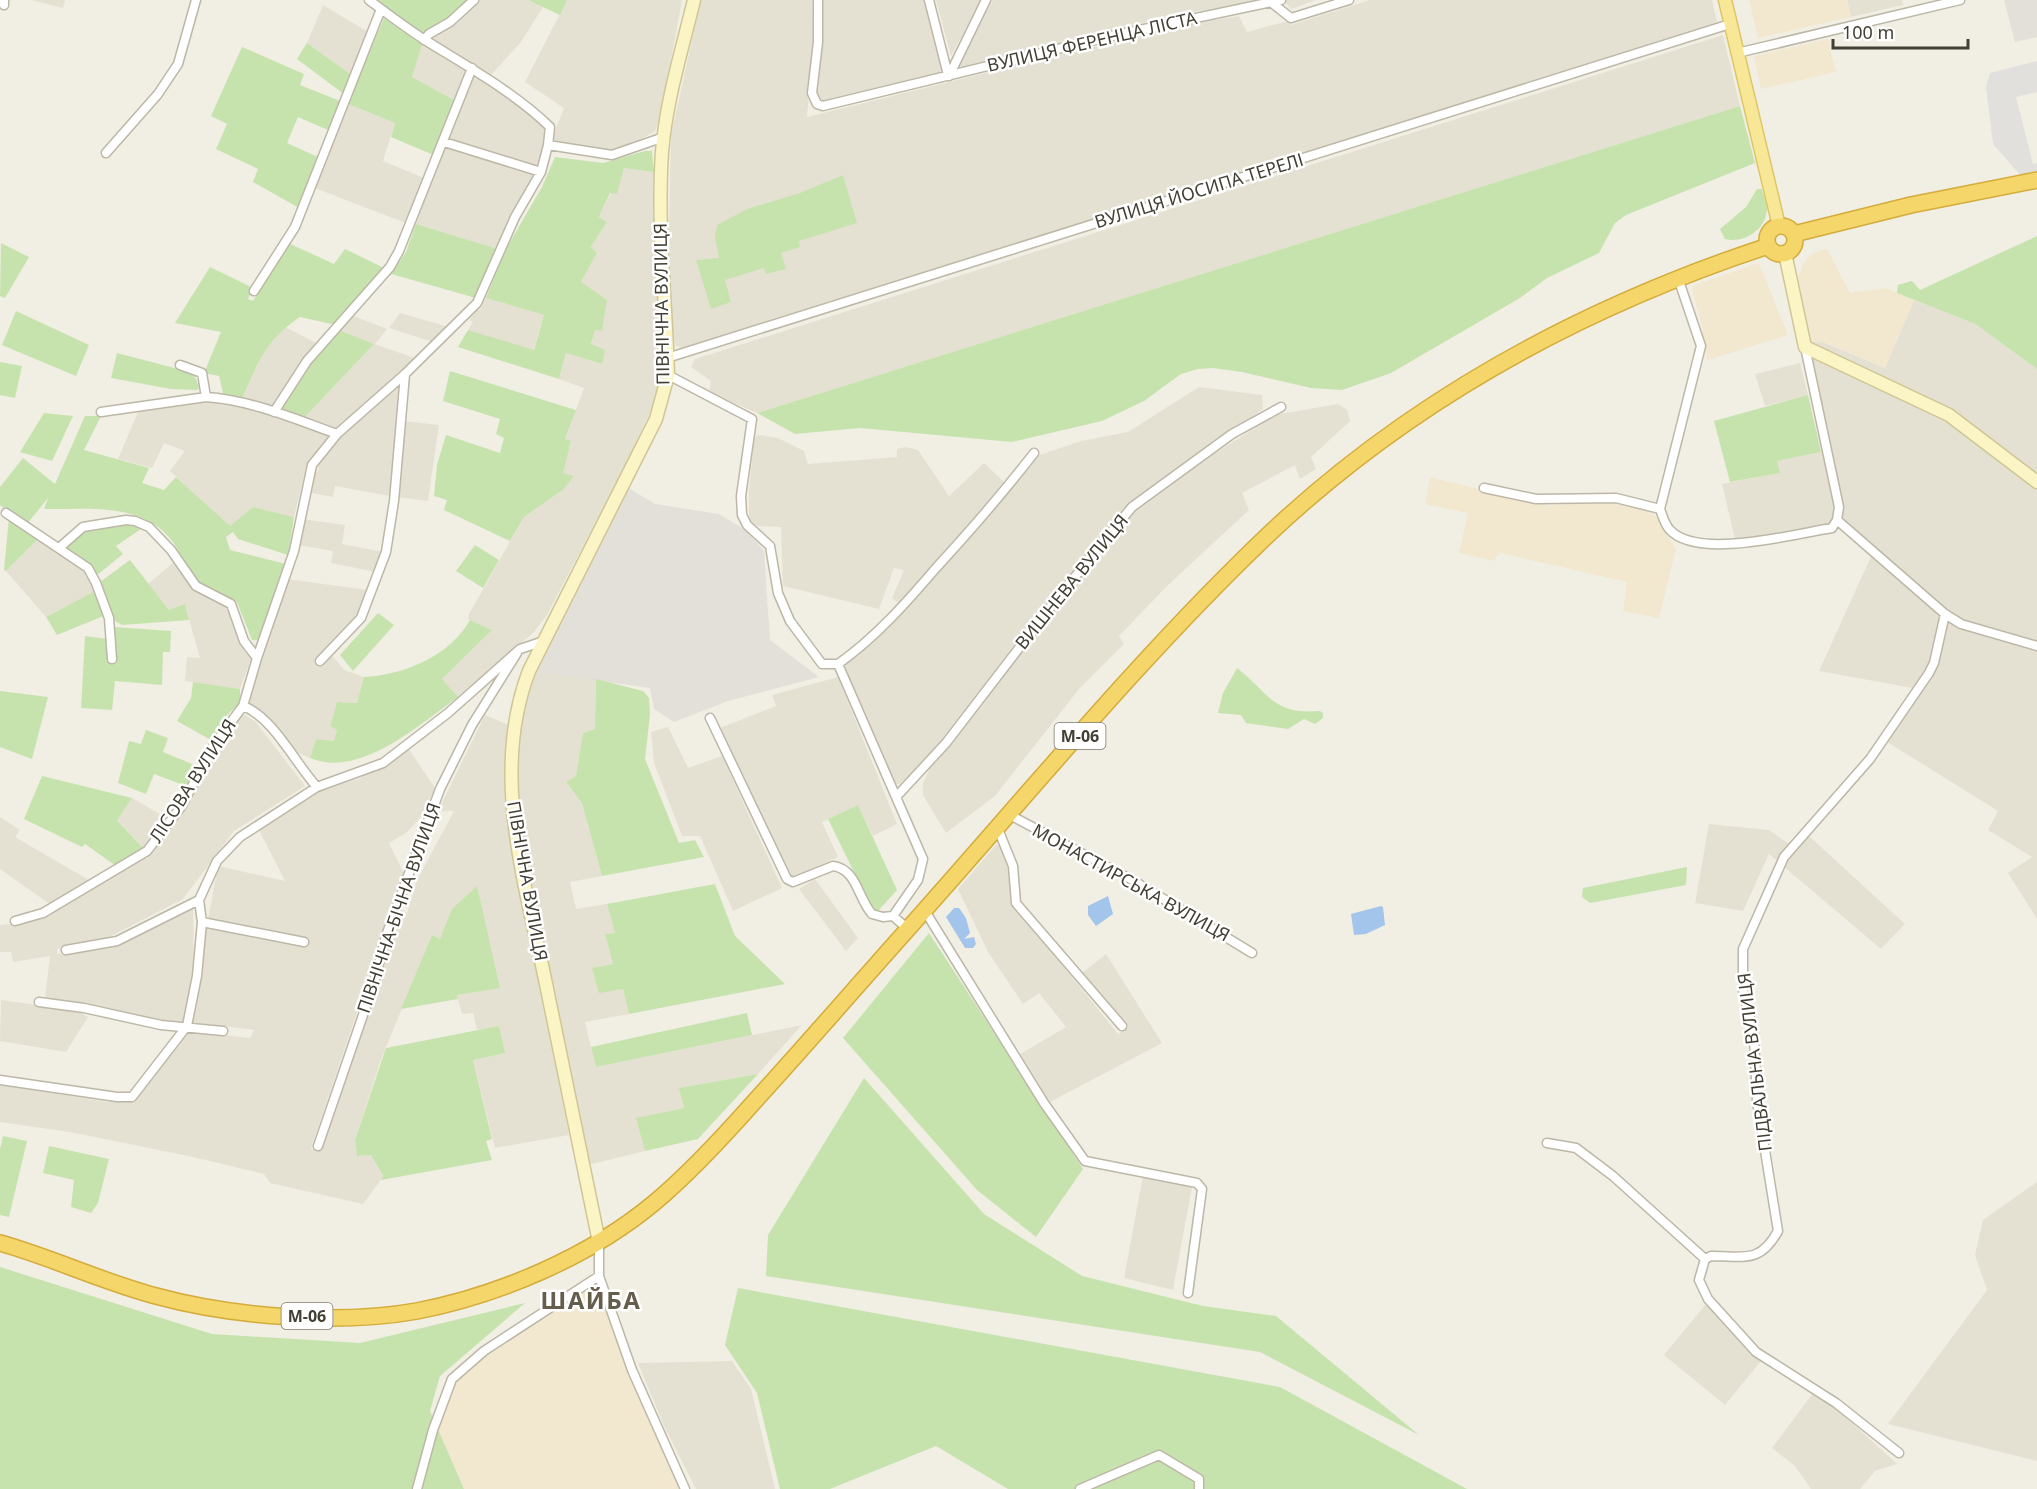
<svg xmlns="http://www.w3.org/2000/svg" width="2037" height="1489" font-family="'Noto Sans',sans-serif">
  <rect width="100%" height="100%" fill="#f1eee4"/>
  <path fill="#e5e1d2" d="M31 0H65L63 8Z
    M478 0H528L543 7 521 42 490 76 431 39 466 13Z
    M567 0H682L661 114 655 131 633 144 606 151 563 145 555 141 553 136 564 108 525 82Z
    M701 0H812L813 43 807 117 1172 27 1239 16 1247 32 1288 21 1291 25 1370 0H1712L1717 22 684 349 675 345 673 336 669 235 671 135Z
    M821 0H925L944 72 834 100H820L815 92 822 45Z
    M936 0H982L951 56Z
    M993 0H1266L1169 16 962 69 959 63Z
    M1283 0H1316L1291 9Z
    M1847 0H1902L1903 5 1851 17Z
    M323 5 370 33 353 76 307 43Z
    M1723 35 1740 106 757 413 709 392 711 381 691 367 695 359Z
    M422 44 467 71 454 100 411 77Z
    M474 72 544 127 546 133 537 168 447 140Z
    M348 104 395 123 383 161 424 178 408 224 315 188Z
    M445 146 533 175 498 249 416 224Z
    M624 168 654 172 660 320 659 387 650 412 625 466 547 615 534 632 458 697 442 679 492 630 468 619 469 614 524 517 564 489 573 476 562 473 571 442 565 440 584 388 559 379 566 353 601 364 591 345 595 329 601 330 581 282 597 253 591 247 607 222 599 217 611 193 617 194Z
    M486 298 544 315 533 351 468 330 473 322 469 320 477 309 480 310Z
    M1914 300 1975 324 2037 369V919L2008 873 2032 857 1988 830 1998 811 1884 740 1918 689 1819 671 1873 552 1838 520 1832 528 1736 543 1722 484 1779 473 1776 461 1827 451 1805 347 1810 342H1823L1885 368Z
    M400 313 449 327 433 342 389 328Z
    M351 315 387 329 375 344 417 359 337 429 304 418 374 344 339 330Z
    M285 327 318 344 274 410 241 400 268 342Z
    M1800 363 1808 395 1765 406 1755 374Z
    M400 385V418L390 496 335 486 333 497 307 492 311 471 318 472 319 461 339 437Z
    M1199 387 1262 395 1263 409 1123 511 980 691 946 738 900 784H894L845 672 846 662 883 633 931 582 1037 456 1081 441 1128 432Z
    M212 401 241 406 329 436 307 463 294 517 253 507 230 527 170 471 185 451 164 443 152 468 118 459 139 410Z
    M1338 404 1347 410 1350 421 1311 457 1316 469 1300 479 1295 465 1242 493 1249 510 1166 587 1119 636 1124 644 1079 689 995 796 946 833 923 795V783L932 764 1131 512 1189 470 1275 415Z
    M404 421 439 425 428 501 397 497Z
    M761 435 778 438 804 451 808 464 897 457V449L905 447 918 450 949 496 984 463 1004 482 901 605 892 598 904 570 894 568 879 609 783 586 781 527 758 526 752 524 749 515V490L754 441 756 436Z
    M302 519 345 525 342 544 383 552 376 572 331 563 333 551 298 545Z
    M39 538 87 569 98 590 46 617 6 571Z
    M175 561 229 606 240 642 251 659 240 689 185 681 187 657 200 658 185 605 169 610 148 584Z
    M287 579 368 590 357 618 316 662 319 665 330 653 344 670 364 677 357 703 337 702 330 726 337 730 334 741 316 739 310 758 296 752 258 708 247 705Z
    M535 672 596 679 595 729 583 733 576 776 566 783 582 802 602 876 570 882 576 909 607 904 615 933 605 934 613 964 593 969 623 989 629 1014 585 1022 596 1067 802 1025 758 1074 680 1088 684 1108 637 1118 645 1151 592 1164 588 1162 523 852 517 790 518 755 520 720Z
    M838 677 897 824 873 836 858 805 822 822 838 857 793 878 789 876 773 845 720 728 776 706 772 695Z
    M243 714 255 721 305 786 234 831 183 899 107 938 57 949V954L118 944 193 908 194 971 185 1023H163L45 999 50 956 13 962 11 952H0V925L23 923 153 849 173 825 217 747Z
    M485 715 509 725 504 775 506 811 569 1135 495 1148 473 1059 499 1027 477 1030 473 1013 462 1014 457 995 500 987 476 887 440 939 432 935 380 1062 355 1140 357 1156 371 1155 383 1177 363 1204 270 1183 264 1174 193 1157 70 1132 0 1122V1084L106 1102 130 1101 154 1078 166 1056 188 1031 250 1038 254 1030 192 1022 205 926 305 947 307 938 208 919 218 866 285 881 258 828 319 791 359 779 408 748 435 788 420 818 406 833 389 843 404 874 311 1148 320 1151 388 939 399 909 407 913 417 880 454 811H438Z
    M668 727 688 768 722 756 782 888 733 911 700 836H682L654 763 651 732Z
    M132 798 169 819 145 850 117 819Z
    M0 817 20 830 15 837 89 880 51 905 0 869Z
    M1709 824 1769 830 1796 849 1809 836 1905 924 1881 949 1769 854 1743 911 1695 903Z
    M996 845H1000L1010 867 1015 906 1118 1034 1129 1027 1082 973 1106 954 1162 1043 1050 1102 1020 1054 1066 1027 1039 993 1023 1004 988 952 958 889Z
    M815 879 858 938 846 951 799 889Z
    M1 1000 75 1010 88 1017 66 1052 0 1041Z
    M1143 1176 1192 1187 1173 1290 1124 1278Z
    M2037 1182V1461L1888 1424 1987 1290 1975 1255 1983 1220Z
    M1706 1304 1761 1361 1725 1405 1664 1355Z
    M732 1361 751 1389 775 1489H696L664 1426 638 1363Z
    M1813 1393 1841 1413 1897 1464 1875 1471 1860 1489H1811L1795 1466 1772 1448Z"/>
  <path fill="#f2e8d0" d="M1749 0H1847L1851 17 1758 38Z
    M1828 39 1836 72 1761 89 1754 56Z
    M1827 249 1850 293 1886 288 1914 300 1885 368 1823 342H1810L1797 280 1803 264 1813 253Z
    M1759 263 1788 335 1708 360 1698 332 1703 330 1692 289 1694 285Z
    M1430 477 1549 506 1581 502H1616L1647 510 1657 518 1676 549 1659 618 1623 611 1627 582 1500 553 1493 561 1459 553 1468 513 1425 504Z
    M599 1276 632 1370 685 1489H464L435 1424 452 1379 484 1351Z"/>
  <path fill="#e3e0d9" d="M2004 0H2037V37L2015 42Z
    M627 487 655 504 719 514 747 531 764 551 770 640 819 677 728 701 674 722 654 709 650 688 535 672Z"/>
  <path fill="#c6e3ae" d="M375 0H470L459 13 422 33Z
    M528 0H567L560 15Z
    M384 18 422 44 412 77 454 100 436 156 391 137 395 123 348 104Z
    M307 43 353 76 345 95 297 59Z
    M242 47 304 74 300 85 340 101 328 130 298 117 287 143 320 158 299 208 253 182 258 169 216 149 227 124 211 116Z
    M1740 106 1755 163 1626 215 1615 223 1599 253 1547 278 1520 298 1391 373 1342 390 1311 388 1242 372 1213 368 1198 369 1181 374 1144 401 1102 421 1012 442 860 428 795 434 757 413Z
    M645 151H652L654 172 624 168 617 194 610 193 599 217 607 222 591 247 597 253 581 282 607 300 602 331 595 330 591 344 605 350 602 364 566 353 559 379 458 347 468 330 534 350 544 315 486 298 506 249 542 187 555 157 603 163Z
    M843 175 857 223 799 241 800 247 781 253 786 269 766 274 764 268 725 280 731 302 711 309 696 260 719 258 715 237 717 225 747 209 800 193Z
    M1757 189H1762C1763 195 1767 202 1767 208 1767 230 1743 244 1725 239L1720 229 1746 207Z
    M416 224 498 249 476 298 391 274 406 252Z
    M2037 236V369L1975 324 1897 293 1898 285 1912 281 1920 290Z
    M1 243 29 257 5 298 0 296Z
    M288 243 334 264 345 249 384 268 336 325 300 317C263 342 260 361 241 400L224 397 219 376 204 373 221 332 175 323 210 267 253 288 248 299 253 301Z
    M16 311 89 345 76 376 2 345Z
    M339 330 374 344 304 418 282 411 281 408 301 374Z
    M117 353 186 371 195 377 199 387 197 390 171 389 111 378Z
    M0 362 22 366 15 398 0 395Z
    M450 371 576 410 565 439 571 441 563 473 574 476 564 489 524 517 510 541 444 510 447 500 434 496 437 465 446 435 500 453 504 438 496 434 500 419 443 401Z
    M1808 395 1821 452 1777 461 1780 473 1730 482 1714 421Z
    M44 413 73 416 52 461 20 452Z
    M85 416H101L84 450 149 468 142 483 164 490 176 477 230 526 253 507 294 517 288 555 238 539 233 532 226 537 230 550 286 564 258 640H252L237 602C227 594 209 595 199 586 191 578 181 553 173 542 142 501 88 510 44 509L48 498 27 524 0 505V487L23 458 55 484Z
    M9 518 39 538 6 571 4 570Z
    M123 522 141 529 116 546 123 554 96 576 63 548 84 529Z
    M475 545 499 560 483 588 456 571Z
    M130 560 169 610 185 604 189 620 122 625 115 621 100 582Z
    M95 591 106 615 57 635 46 617Z
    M378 613 394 625 353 671 340 655Z
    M470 620 492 630 442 679 458 697C420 724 360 779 310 758L316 739 334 741 337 730 330 726 337 702 357 703 364 677C404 675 450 656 470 620Z
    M115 627 171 631 170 652H163L162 685 115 681 112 710 81 708 85 636 108 639 110 663H115Z
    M1237 668C1270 694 1273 715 1320 711L1323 713V718L1315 724 1304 719 1288 729 1246 723 1241 715 1218 713 1223 693Z
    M596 679 643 691 649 698 650 714 645 759 679 843 695 840 704 857 602 876 582 803 566 782 576 776 583 733 595 729Z
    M193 682 240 689V703L225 717 211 740 177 721 191 698Z
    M0 691 48 697 32 759 0 747Z
    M146 730 168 738 163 752 197 766 186 786 154 774 146 794 118 783 129 741 141 744Z
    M42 776 132 798 117 820 143 848 116 866 85 844 82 847 24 819Z
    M858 805 897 890 878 911H873L828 819Z
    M1687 867 1686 885 1590 903 1582 897 1583 888Z
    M715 884 735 936 785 984 629 1014 623 989 599 993 592 968 613 964 605 934 615 933 607 904Z
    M477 886 500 988 457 995 458 999 401 1009 432 935 440 939 452 909Z
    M929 933 1083 1169 1036 1237 977 1190 843 1038Z
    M747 1013 752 1035 596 1067 591 1047Z
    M499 1026 505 1053 473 1060 492 1139 486 1141 492 1160 381 1180 383 1176 371 1155 357 1156 355 1140 386 1048Z
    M758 1074 698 1139 645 1151 636 1118 684 1108 679 1088Z
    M864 1078 984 1214 1082 1276 1203 1306 1276 1316 1419 1435 1260 1352 766 1276 768 1235Z
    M3 1136 27 1141 9 1217 0 1215V1149Z
    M49 1146 109 1159 98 1203 91 1213 71 1207 74 1180 43 1173Z
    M0 1267 212 1334 360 1343 525 1303 440 1376 430 1411 464 1489H0Z
    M738 1288 1280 1387 1467 1489H1008L936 1446 830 1489H780L757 1393 725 1345Z"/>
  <path fill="#e2e0dc" d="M2037 61V92L2016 97 2033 164 2037 163V174L2022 177 1993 144 1986 87 1990 73Z"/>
  <path fill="#a3c5eb" d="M1108 896 1113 914 1096 926 1088 915V906Z
    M1381 906 1383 907 1385 925 1366 934 1354 935 1351 914Z
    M954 908H959L966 918 970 933 964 939 974 937 976 944 973 948H965L946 917Z"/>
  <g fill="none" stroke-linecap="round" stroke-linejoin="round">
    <g stroke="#bcb7a7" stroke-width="11">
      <path id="street" d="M369 0C388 14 406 28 425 40 468 67 514 92 550 127L548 145
        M818 0V42L812 93 817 104 823 106 1111 36 1281 0
        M929 0 948 75
        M1272 3 1291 18 1349 0
        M4 5V0
        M424 40 429 34 450 22 474 0
        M1737 53 1960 0
        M949 76 986 0
        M444 142 541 172
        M106 153 158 94 178 64 196 0
        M254 291 295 227 381 9
        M1805 347 1839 507 1837 520
        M667 358 1730 24
        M180 365 202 373 206 397
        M668 375 752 419 741 496 742 515 747 525 770 546 778 593 790 621 822 664H838
        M101 412 206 397C251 400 295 419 337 434L405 374 477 303 515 217 541 172 548 145 612 155 664 137
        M274 412 307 361 390 267 399 251 472 68
        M1484 488 1536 499 1616 498 1660 509C1662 515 1665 525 1670 530 1698 560 1794 534 1832 528L1837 520 1945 614 1961 624 2037 646
        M1660 509 1701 346 1678 278
        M6 513 88 568 96 583 109 618 112 659
        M59 548 83 527 126 520 135 521 149 527 171 550 196 586 231 604 244 641 257 658 294 551 312 465 337 434
        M257 658 243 706C273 717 295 763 317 787
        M320 661 361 618 386 552 394 501 405 374
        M710 718 787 879 793 882 833 866C857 869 858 899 872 914L883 917 893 916 908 929
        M897 796 946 743 1056 600 1132 507 1232 434 1281 407
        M1010 815 1134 881 1252 953
        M998 829 1013 866 1016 903 1122 1026
        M925 911 1044 1103 1085 1161 1197 1183 1202 1189 1188 1293
        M893 916 918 880 923 859 838 664C876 637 906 603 936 568 970 531 1003 493 1034 453
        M15 921 43 913 147 851 181 807 214 745 243 706
        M202 922 304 942
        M66 950 117 941 199 900 217 861 240 837 317 787 383 763 448 713 520 649 544 641
        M39 1002 84 1008 161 1025 223 1031
        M0 1080 117 1097H132L187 1026 197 976 202 922 199 900
        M1547 1143 1576 1148 1613 1176 1705 1259
        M318 1146 374 983 386 936 440 789 472 725 517 653
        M599 1242V1276L632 1370 685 1489
        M1899 1453 1836 1403 1756 1352 1708 1299 1699 1280 1705 1259 1711 1256C1744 1256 1760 1264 1778 1231L1757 1101 1754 1035 1743 990V949L1784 857 1870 759 1929 673 1934 663 1945 614
        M417 1489 433 1430 452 1379 484 1351 599 1276
        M1080 1489 1159 1455 1199 1479V1489"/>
    </g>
    <g stroke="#cfc696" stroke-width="15">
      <path id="secondary" d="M1785 253 1805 347 1949 415 2037 482
        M599 1242C582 1156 563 1070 546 984 525 882 490 773 529 671L656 419 668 375C666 301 657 226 662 152 666 101 682 50 694 0"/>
    </g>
    <g stroke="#dcc667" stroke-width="15">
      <path id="primary" d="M1725 0 1779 226"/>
    </g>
    <g stroke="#d3ac3b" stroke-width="18">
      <path id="highway" d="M1767 240a14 14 0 1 1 28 0a14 14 0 1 1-28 0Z
        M1794 234 1911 205 2037 180
        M0 1243C53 1258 103 1282 156 1296 233 1317 338 1325 417 1311 499 1295 589 1257 654 1203 690 1173 723 1137 754 1102 806 1045 856 987 907 930 1026 797 1140 657 1269 534 1412 399 1583 307 1768 246"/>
    </g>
    <use href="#street" stroke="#fff" stroke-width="8"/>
    <use href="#secondary" stroke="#fbf4c4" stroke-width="12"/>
    <use href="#primary" stroke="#f8e796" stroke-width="12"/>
    <use href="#highway" stroke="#f5d66b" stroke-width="15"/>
  </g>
  <g text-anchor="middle" stroke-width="5" stroke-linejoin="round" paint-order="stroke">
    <g fill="#fff" stroke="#7b7971" stroke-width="1.5">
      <rect x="1054.5" y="723" width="51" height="26" rx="4.5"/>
      <rect x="281.5" y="1303" width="51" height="26" rx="4.5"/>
    </g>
    <g font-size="16" font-weight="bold" fill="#423f34">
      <text x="1080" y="742">М-06</text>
      <text x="307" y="1322">М-06</text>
    </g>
    <g font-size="18" fill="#423f34" stroke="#fff">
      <text transform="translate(1092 42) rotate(-13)" y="6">ВУЛИЦЯ ФЕРЕНЦА ЛІСТА</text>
      <text transform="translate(1199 191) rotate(-17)" y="6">ВУЛИЦЯ ЙОСИПА ТЕРЕЛІ</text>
      <text transform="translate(662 304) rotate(-91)" y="6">ПІВНІЧНА ВУЛИЦЯ</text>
      <text transform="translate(1072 582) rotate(-51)" y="6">ВИШНЕВА ВУЛИЦЯ</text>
      <text transform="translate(193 781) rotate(-57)" y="6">ЛІСОВА ВУЛИЦЯ</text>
      <text transform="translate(527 881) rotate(80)" y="6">ПІВНІЧНА ВУЛИЦЯ</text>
      <text transform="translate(1131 883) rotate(29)" y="6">МОНАСТИРСЬКА ВУЛИЦЯ</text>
      <text transform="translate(399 908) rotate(-71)" y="6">ПІВНІЧНА-БІЧНА ВУЛИЦЯ</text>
      <text transform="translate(1755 1062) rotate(-97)" y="6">ПІДВАЛЬНА ВУЛИЦЯ</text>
    </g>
    <g font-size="24" font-weight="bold" letter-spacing="1.5" fill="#655e4c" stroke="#fff">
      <text x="591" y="1309">ШАЙБА</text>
    </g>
  </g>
  <path d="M1833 39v9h135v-9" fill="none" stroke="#423f34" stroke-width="3"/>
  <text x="1842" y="39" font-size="18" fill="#423f34" stroke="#ffffff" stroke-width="4.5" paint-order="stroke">100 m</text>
</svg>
